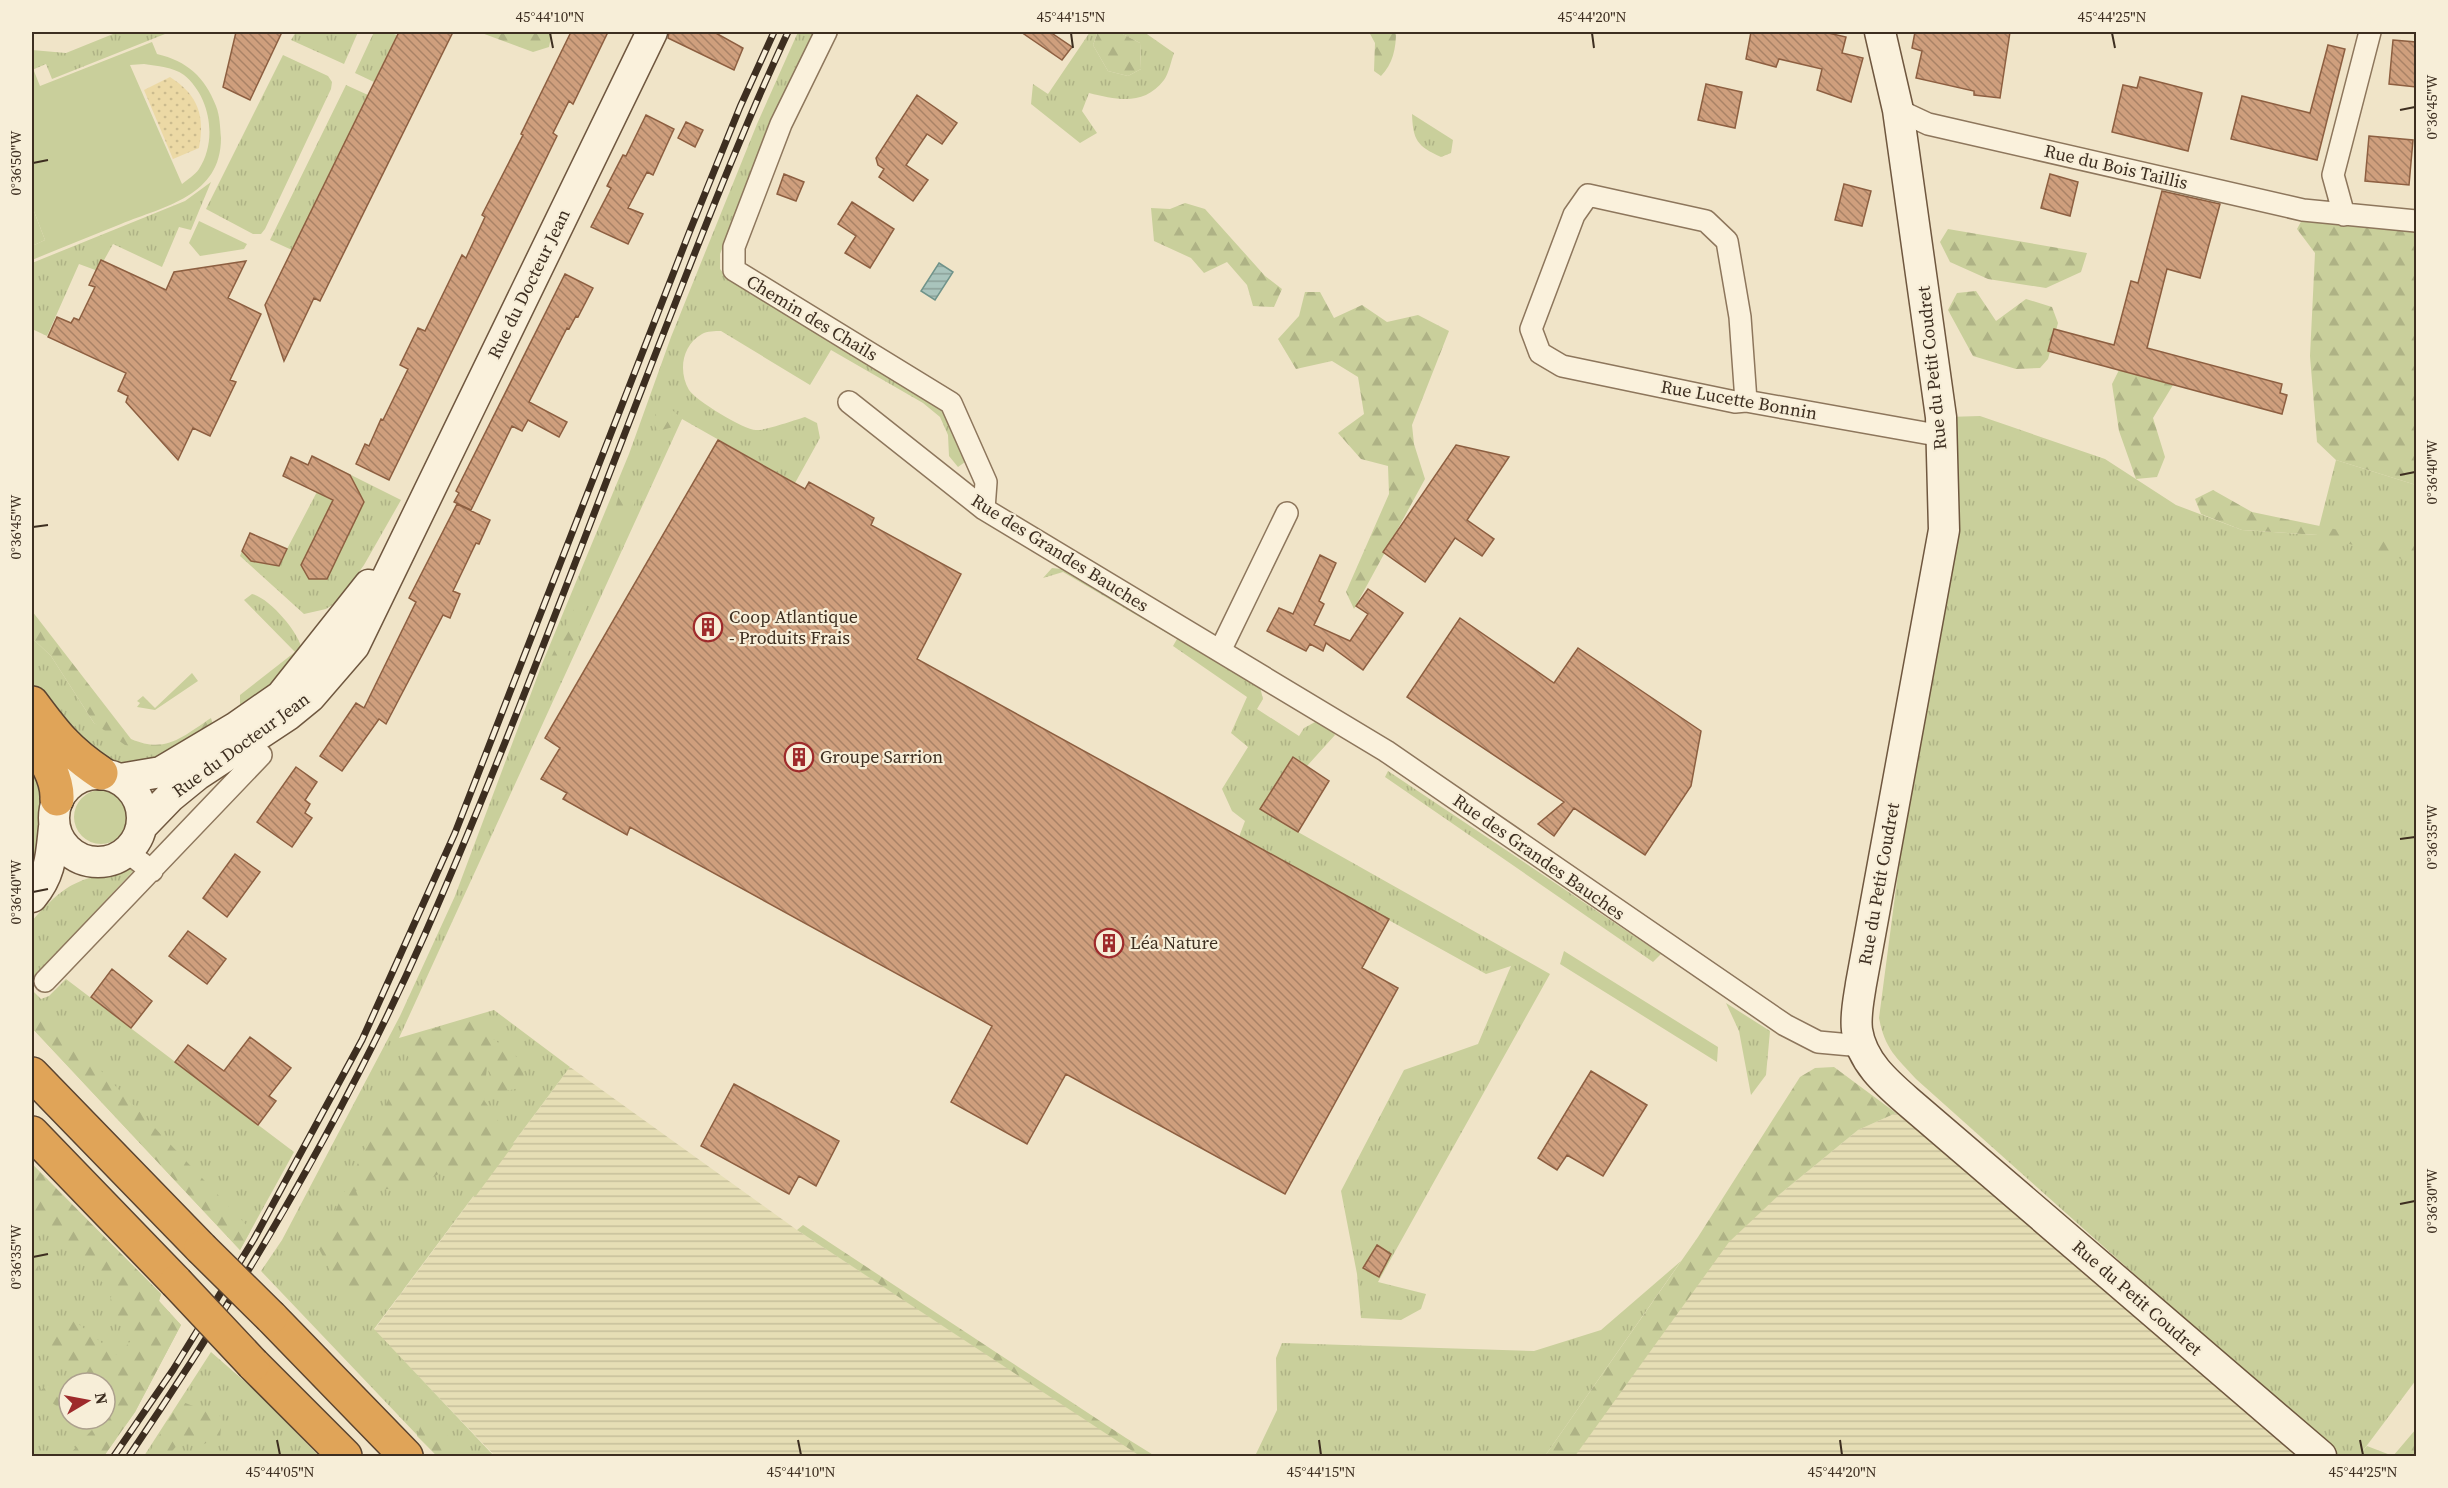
<svg xmlns="http://www.w3.org/2000/svg" width="2448" height="1488" font-family="'Source Serif 4',serif">
  <defs>
    <pattern id="farmland-rules" width="6" height="5" patternUnits="userSpaceOnUse" patternTransform="scale(1.5)"><rect width="6" height="5" fill="#e6deb5"/><path d="M0 2.5h6" fill="none" stroke="#c6bf9b"/></pattern>
    <pattern id="grass-tufts" width="24" height="20" patternUnits="userSpaceOnUse" patternTransform="scale(1.5)"><rect width="24" height="20" fill="#c9cf9b"/><path d="M3 7l-1-3M5 7V3M7 7l1-3M15 17l-1-3M17 17v-4M19 17l1-3" fill="none" stroke="#aeb285"/></pattern>
    <pattern id="forest-firs" width="22" height="20" patternUnits="userSpaceOnUse" patternTransform="scale(1.5)"><rect width="22" height="20" fill="#c9cf9b"/><path d="M5 1l3.5 6h-7zM16 11l3.5 6h-7z" fill="#aeb285"/></pattern>
    <pattern id="sand-dots" width="8" height="8" patternUnits="userSpaceOnUse" patternTransform="scale(1.5)"><rect width="8" height="8" fill="#ecd9a5"/><path d="M2 2h.1M6 6h.1" fill="none" stroke="#cbbb8e" stroke-width="1.8" stroke-linecap="round"/></pattern>
    <pattern id="water-rules" width="6" height="5" patternUnits="userSpaceOnUse" patternTransform="scale(1.5)"><rect width="6" height="5" fill="#a9c4bc"/><path d="M0 2.5h6" fill="none" stroke="#8ba098"/></pattern>
    <pattern id="building-back-hatch" width="6" height="6" patternUnits="userSpaceOnUse" patternTransform="scale(1.5)"><rect width="6" height="6" fill="#cf9f7d"/><path d="M-1 5l2 2M0 0l6 6M5-1l2 2" fill="none" stroke="#a98266"/></pattern>
  </defs>
  <rect width="100%" height="100%" fill="#f0e4c8"/>
  <path fill="url(#farmland-rules)" d="M570 1067 797 1230 1142 1456H495L374 1330Z
    M1896 1113 2051 1238 2303 1456H1559L1720 1235 1780 1194 1858 1130Z"/>
  <path fill="url(#grass-tufts)" fill-rule="evenodd" d="M118 32H164L165 34 52 79 46 64 32 70V50L66 53Z
    M296 32H358L344 64 291 40Z
    M374 32H388L397 35 374 82 355 73Z
    M798 32H814L777 112 720 254V269L726 276 939 405 957 424 965 462 958 467 949 456 948 435 940 417 923 403 831 350 810 385 721 331C715 331 707 331 702 334 682 345 678 371 689 390 695 400 744 430 756 430 764 431 795 420 805 417L817 423 820 438 795 483 682 419 399 1038 494 1010 570 1067 374 1329 494 1456H437L261 1271 282 1240 400 1016 455 896 542 664 629 454 671 337 757 124Z
    M1090 32 1097 34 1093 45 1108 71 1128 76 1141 69 1140 43 1119 32H1144L1174 53C1171 61 1169 73 1164 80 1144 106 1118 100 1089 93L1082 111 1097 133 1080 143 1031 104 1033 84 1048 94Z
    M283 55 328 76 332 82 331 89 265 229 261 234H253L206 209Z
    M346 85 368 95 292 250 270 240Z
    M1412 114 1453 140 1451 153 1441 157C1417 146 1413 140 1412 114Z
    M211 182 191 230 179 227 162 267 113 244 98 271 79 264 47 336 32 329V263L185 201Z
    M32 206 45 240 32 246Z
    M1980 416 2105 459 2176 505 2242 530 2317 535 2336 460 2416 485V1380L2359 1456H2338L1916 1079C1896 1057 1885 1049 1879 1018L1912 766 1948 590 1958 523 1947 417Z
    M331 465 401 500 364 565 337 602 326 609 304 614 240 556 242 551 287 549Z
    M1052 568 1072 570 1260 687 1263 699 1257 709 1299 736 1304 728 1317 721 1328 725 1335 735 1307 766 1292 758 1260 809 1298 832 1550 974 1378 1282 1426 1294 1421 1309 1401 1320 1361 1318 1357 1274 1341 1191 1404 1070 1478 1044 1511 966 1486 974 1239 837 1245 821 1232 811 1222 789 1248 747 1231 733 1247 697 1173 646 1177 639 1063 572 1043 578Z
    M252 594C269 598 299 632 302 650L240 719V695L295 652 244 600Z
    M32 638 51 656 94 723 171 758 122 768 91 757 32 683Z
    M192 673 198 681 155 710 137 707 140 703 137 701 143 696 155 708Z
    M32 762 46 808 41 848 32 873Z
    M1388 771 1661 954 1653 962 1385 777Z
    M135 869 32 980V921C69 879 81 878 135 869Z
    M66 979 294 1152 240 1250 32 1028V990L41 999 49 996Z
    M1726 1003 1770 1031 1766 1075 1751 1095 1739 1031Z
    M32 1164 161 1294 159 1301 181 1325 135 1412 104 1456H32ZM69 1383H105V1419H69Z
    M1681 1261 1545 1456H1255L1277 1410 1276 1358 1282 1343 1534 1351 1601 1330Z
    M211 1352 257 1392 319 1456H144Z"/>
  <path fill="url(#forest-firs)" d="M479 32H552L549 47 533 52Z
    M1098 32H1119L1140 43 1141 69 1128 76 1108 71 1093 45Z
    M1369 32H1396C1396 48 1393 64 1381 76L1374 71 1375 43Z
    M1185 203 1205 209 1265 276 1282 289 1274 307 1253 306 1247 285 1227 262 1204 273 1191 258 1154 241 1151 208 1170 209Z
    M2303 218 2416 230V485L2336 460 2317 442 2310 356 2315 253 2297 229Z
    M1948 229 2087 253 2081 272 2046 288 1988 279 1950 262 1940 242Z
    M1976 291 1996 321 2026 299 2052 307 2058 323 2048 359 2040 368 2016 369 1973 356 1948 310 1957 293Z
    M1305 292H1320L1334 318 1362 305 1387 322 1418 315 1449 331 1412 425 1414 444 1425 479 1354 609 1346 592 1389 494 1388 466 1361 459 1338 433 1364 414 1358 377 1332 361 1296 369 1278 339 1299 316Z
    M2119 370 2173 385 2153 418 2165 457 2157 477 2136 479 2119 431 2112 384Z
    M658 406 670 408 682 419 673 427 658 431 653 422Z
    M2213 490 2252 512 2416 546V563L2318 535 2242 530 2201 514 2195 499Z
    M633 491 636 499 629 519 618 525 612 519 619 495Z
    M580 600 587 604 585 614 562 667 552 669 549 662 571 614Z
    M32 611 131 739C166 754 182 737 211 718L214 728 171 758 125 745 94 723 51 656 32 638Z
    M32 1003 41 1007 251 1230 240 1250 32 1028Z
    M476 1016 495 1021 492 1038 522 1061 525 1087 496 1093 487 1065 484 1100 514 1144 475 1197 443 1171 418 1187 356 1191 363 1209 420 1261 400 1295 372 1315 333 1276 318 1247 399 1077 417 1073 399 1039Z
    M1834 1067 1896 1113 1858 1130 1780 1194 1729 1242 1575 1456H1545L1698 1237 1800 1077 1815 1068Z
    M32 1164 161 1294 159 1301 181 1325 135 1412 104 1456H68L102 1419H105V1416L113 1407 105 1405V1383H69V1410L58 1407 38 1393 49 1383 61 1388 73 1377 46 1343 71 1318 118 1356 133 1338 109 1310 112 1291 47 1232 32 1228Z
    M803 1225 1126 1438 1155 1456H1140L797 1230Z
    M32 1256 38 1261 39 1281 32 1282Z
    M180 1401 222 1417 220 1438 201 1445 184 1437 168 1456H147Z
    M436 1422 462 1452 466 1456H437L417 1436 421 1424Z
    M2416 1429V1456H2359L2367 1446 2393 1456Z"/>
  <path fill="url(#sand-dots)" d="M170 77C198 95 205 115 199 148L173 159 144 90Z"/>
  <path fill="#c9cf9b" fill-rule="evenodd" d="M152 42 157 54C187 61 205 77 216 106 220 116 220 127 221 138 221 196 165 206 121 224 91 236 61 248 32 260V246L45 240 32 206V72L34 71 40 86ZM144 64C157 66 173 67 184 75 210 96 218 140 199 169 195 175 187 180 182 184L130 65Z
    M199 221 247 244 244 249 200 256 189 243Z
    M74 817a27 27 0 1 1 54 0a27 27 0 1 1-54 0Z
    M1564 951 1718 1047 1717 1062 1560 964Z"/>
  <path fill="url(#water-rules)" stroke="#6f938a" stroke-width="1.5" d="M939 263 953 272 935 300 921 291Z"/>
  <path fill="url(#building-back-hatch)" stroke="#8d5f41" stroke-width="1.5" d="M236 32H282L250 100 223 87Z
    M399 32H453L320 301 314 298 284 361 265 305Z
    M571 32H608L573 104 569 101 553 133 557 136 389 480 356 464 365 444 369 446 381 419 383 420 408 369 400 365 418 328 425 331 462 255 466 258 485 217 482 215 523 135 521 134Z
    M669 32H714L743 48 734 70 668 38Z
    M1021 32H1050L1072 47 1062 60Z
    M1751 32H1824L1846 37 1842 53 1863 58 1851 102 1817 90 1822 69 1779 59 1776 67 1746 59Z
    M1915 32H2010L2000 98 1974 95V91L1916 78 1922 51 1912 48Z
    M2393 40 2416 42V87L2389 84Z
    M2328 45 2345 49 2317 160 2231 139 2242 96 2310 113Z
    M2140 77 2202 93 2188 151 2112 132 2123 85 2137 88Z
    M1706 84 1742 92 1735 128 1698 120Z
    M917 95 957 123 942 144 927 134 906 165 928 180 913 201 879 177 884 169 878 165 876 158Z
    M646 115 674 129 653 175 647 172 628 208 643 214 628 244 591 227 611 188 607 186 623 155 626 156Z
    M686 122 703 130 695 147 678 138Z
    M2369 136 2413 140 2409 185 2365 181Z
    M784 174 804 182 796 201 777 194Z
    M2050 174 2078 182 2070 216 2041 208Z
    M1844 184 1871 191 1862 226 1835 220Z
    M2162 191 2220 204 2200 278 2167 269 2147 348 2282 384 2280 393 2287 395 2282 414 2048 351 2054 329 2114 345 2131 281 2138 283Z
    M852 202 894 229 870 268 845 253 856 236 838 224Z
    M101 260 166 290 174 272 246 261 228 298 261 314 230 380 236 382 210 436 193 428 178 460 126 402 128 396 118 391 126 373 48 337 57 317 71 323 74 318 79 320 95 287 89 285Z
    M565 274 593 288 578 317 576 316 569 329 567 328 529 402 567 422 559 437 528 420 522 431 512 426 471 510 454 502 459 493 456 491Z
    M718 440 805 489 809 482 874 518 871 525 961 574 917 659 1389 919 1362 968 1398 988 1285 1194 1066 1074 1027 1144 951 1102 992 1026 630 827 627 835 563 799 567 793 541 779 560 748 545 738Z
    M1456 445 1509 457 1467 520 1494 539 1482 556 1455 538 1425 582 1383 552Z
    M312 456 350 475 364 502 327 579H309L301 565 333 500 283 476 291 457 308 465Z
    M457 504 490 520 479 544 476 543 453 591 460 594 450 618 443 615 386 724 379 719 342 771 320 756 356 703 364 708 416 602 409 598Z
    M250 533 287 549 279 566 251 561 242 551Z
    M1320 555 1336 563 1319 601 1324 604 1314 625 1350 641 1368 614 1356 606 1368 589 1403 613 1363 670 1326 643 1323 651 1310 644 1306 651 1267 631 1279 608 1293 614Z
    M1460 618 1554 683 1578 648 1701 731 1691 786 1645 855 1574 808 1554 836 1538 824 1564 802 1407 697Z
    M1293 757 1329 781 1298 832 1260 809Z
    M296 767 317 782 305 800 310 804 305 813 312 818 292 847 257 822Z
    M235 854 260 872 227 917 203 898Z
    M188 931 226 959 207 984 169 956Z
    M112 969 152 1001 131 1028 91 997Z
    M250 1037 291 1068 269 1096 276 1101 258 1125 175 1062 188 1045 224 1071Z
    M1591 1071 1647 1105 1603 1176 1567 1155 1557 1170 1538 1158Z
    M734 1084 839 1141 816 1186 799 1176 789 1194 701 1146Z
    M1377 1245 1391 1254 1379 1277 1363 1268Z"/>
  <g fill="none" stroke-linecap="round" stroke-linejoin="round">
    <g stroke="#8d765c" stroke-width="24">
      <path id="street" d="M826 32 781 124 734 247V270L951 403 986 482 984 509
        M1898 110 1928 124 2303 210 2416 221
        M2344 215 2333 175 2370 32
        M1746 401 1740 317 1727 241 1706 221 1588 195 1574 215 1531 329 1540 353 1562 366 1735 402 1746 401 1942 436
        M849 402 984 509 1386 751 1785 1025 1818 1042 1862 1046
        M1220 651 1287 513
        M127 852 152 871
        M45 981 261 755"/>
    </g>
    <g stroke="#6f573f" stroke-width="33">
      <path id="secondary" d="M1880 32 1898 110 1941 417 1944 530 1861 984C1859 998 1855 1015 1857 1030 1862 1063 1888 1084 1911 1104L2321 1456
        M54 818a44 44 0 1 1 88 0a44 44 0 1 1-88 0Z
        M120 779 161 772 235 728 281 696 369 585
        M142 826 170 797 197 775 288 715 310 697 354 646 652 32
        M32 897C51 874 51 856 54 827"/>
    </g>
    <g stroke="#5b4430" stroke-width="36">
      <path id="highway" d="M32 703C55 734 68 751 101 773
        M32 740C44 757 58 778 57 799
        M32 1074 201 1248
        M32 1133 176 1282
        M271 1317 406 1456
        M253 1364 345 1456"/>
    </g>
    <use href="#street" stroke="#faf1dc" stroke-width="21"/>
    <use href="#secondary" stroke="#faf1dc" stroke-width="30"/>
    <use href="#highway" stroke="#e0a458" stroke-width="33"/>
    <g stroke="#3d2e20" stroke-width="7">
      <path id="rail" d="M114 1456 173 1370 254 1239 362 1040 455 833 691 228 740 107 774 32
        M129 1456C241 1291 344 1118 425 934 515 729 591 518 673 309 709 216 746 122 788 32"/>
    </g>
    <use href="#rail" stroke="#f7eed8" stroke-width="4.5" stroke-dasharray="14" stroke-linecap="butt"/>
    <g stroke="#5b4430" stroke-width="36" stroke-linecap="butt">
      <path id="highway-bridge" d="M201 1248 271 1317
        M176 1282 253 1364"/>
    </g>
    <use href="#highway-bridge" stroke="#e0a458" stroke-width="33"/>
  </g>
  <path fill="none" stroke="#3d2e20" stroke-width="2" d="M550 33 553 48M1071 33 1073 48M1592 33 1594 48M2112 33 2115 48M2400 110 2415 107M33 163 48 160M2400 475 2415 472M33 527 48 525M2400 839 2415 837M33 892 48 889M2400 1204 2415 1201M33 1257 48 1254M277 1440 280 1455M798 1440 801 1455M1319 1440 1321 1455M1840 1440 1842 1455M2360 1440 2363 1455"/>
  <defs>
    <g id="building-ring" transform="scale(1.5)"><circle r="9.5" fill="#f7eed8" stroke="#9e2a2b" stroke-width="1.5"/><path d="M-4-6H4V6H1V3H-1V6H-4ZM-2.5-4.3h1.7v1.8h-1.7ZM.8-4.3h1.7v1.8H.8ZM-2.5-1h1.7V.8h-1.7ZM.8-1h1.7V.8H.8Z" fill="#9e2a2b"/></g>
  </defs>
  <g fill-rule="evenodd">
    <use href="#building-ring" x="708" y="627"/>
    <use href="#building-ring" x="799" y="757"/>
    <use href="#building-ring" x="1109" y="943"/>
  </g>
  <g text-anchor="middle" stroke-width="4.5" stroke-linejoin="round" paint-order="stroke">
    <g font-size="18" fill="#3d2e20" stroke="#f7eed8">
      <text transform="translate(2116 167) rotate(13)" y="6">Rue du Bois Taillis</text>
      <text transform="translate(529 284) rotate(-64)" y="6">Rue du Docteur Jean</text>
      <text transform="translate(812 318) rotate(31)" y="6">Chemin des Chails</text>
      <text transform="translate(1932 368) rotate(-96)" y="6">Rue du Petit Coudret</text>
      <text transform="translate(1739 400) rotate(10)" y="6">Rue Lucette Bonnin</text>
      <text transform="translate(1060 553) rotate(32)" y="6">Rue des Grandes Bauches</text>
      <text transform="translate(241 745) rotate(-36)" y="6">Rue du Docteur Jean</text>
      <text transform="translate(1539 857) rotate(35)" y="6">Rue des Grandes Bauches</text>
      <text transform="translate(1879 884) rotate(-80)" y="6">Rue du Petit Coudret</text>
      <text transform="translate(2137 1298) rotate(41)" y="6">Rue du Petit Coudret</text>
    </g>
    <g font-size="18" fill="#3d2e20" stroke="#f7eed8" text-anchor="start">
      <text x="729" y="623">Coop Atlantique<tspan x="729" dy="21">- Produits Frais</tspan></text>
      <text x="820" y="763">Groupe Sarrion</text>
      <text x="1130" y="949">Léa Nature</text>
    </g>
  </g>
  <rect width="2448" height="1488" fill="none" stroke="#f7eed8" stroke-width="66"/>
  <g transform="translate(87 1401) rotate(80)"><circle r="28" fill="#f7eed8" stroke="#ada18e" stroke-width="1.5"/>
  <path d="M0-4.5L10 22L0 15L-10 22Z" fill="#9e2a2b"/>
  <text y="-9" font-size="16" font-weight="bold" text-anchor="middle" fill="#3d2e20">N</text>
  </g>
  <rect x="33" y="33" width="2382" height="1422" fill="none" stroke="#3d2e20" stroke-width="2"/>
  <g font-size="15" text-anchor="middle" fill="#3d2e20">
    <text x="550" y="22">45°44'10"N</text>
    <text x="1071" y="22">45°44'15"N</text>
    <text x="1592" y="22">45°44'20"N</text>
    <text x="2112" y="22">45°44'25"N</text>
    <text transform="translate(2432 107) rotate(-90)" y="5">0°36'45"W</text>
    <text transform="translate(16 163) rotate(-90)" y="5">0°36'50"W</text>
    <text transform="translate(2432 472) rotate(-90)" y="5">0°36'40"W</text>
    <text transform="translate(16 527) rotate(-90)" y="5">0°36'45"W</text>
    <text transform="translate(2432 837) rotate(-90)" y="5">0°36'35"W</text>
    <text transform="translate(16 892) rotate(-90)" y="5">0°36'40"W</text>
    <text transform="translate(2432 1201) rotate(-90)" y="5">0°36'30"W</text>
    <text transform="translate(16 1257) rotate(-90)" y="5">0°36'35"W</text>
    <text x="280" y="1477">45°44'05"N</text>
    <text x="801" y="1477">45°44'10"N</text>
    <text x="1321" y="1477">45°44'15"N</text>
    <text x="1842" y="1477">45°44'20"N</text>
    <text x="2363" y="1477">45°44'25"N</text>
  </g>
</svg>
